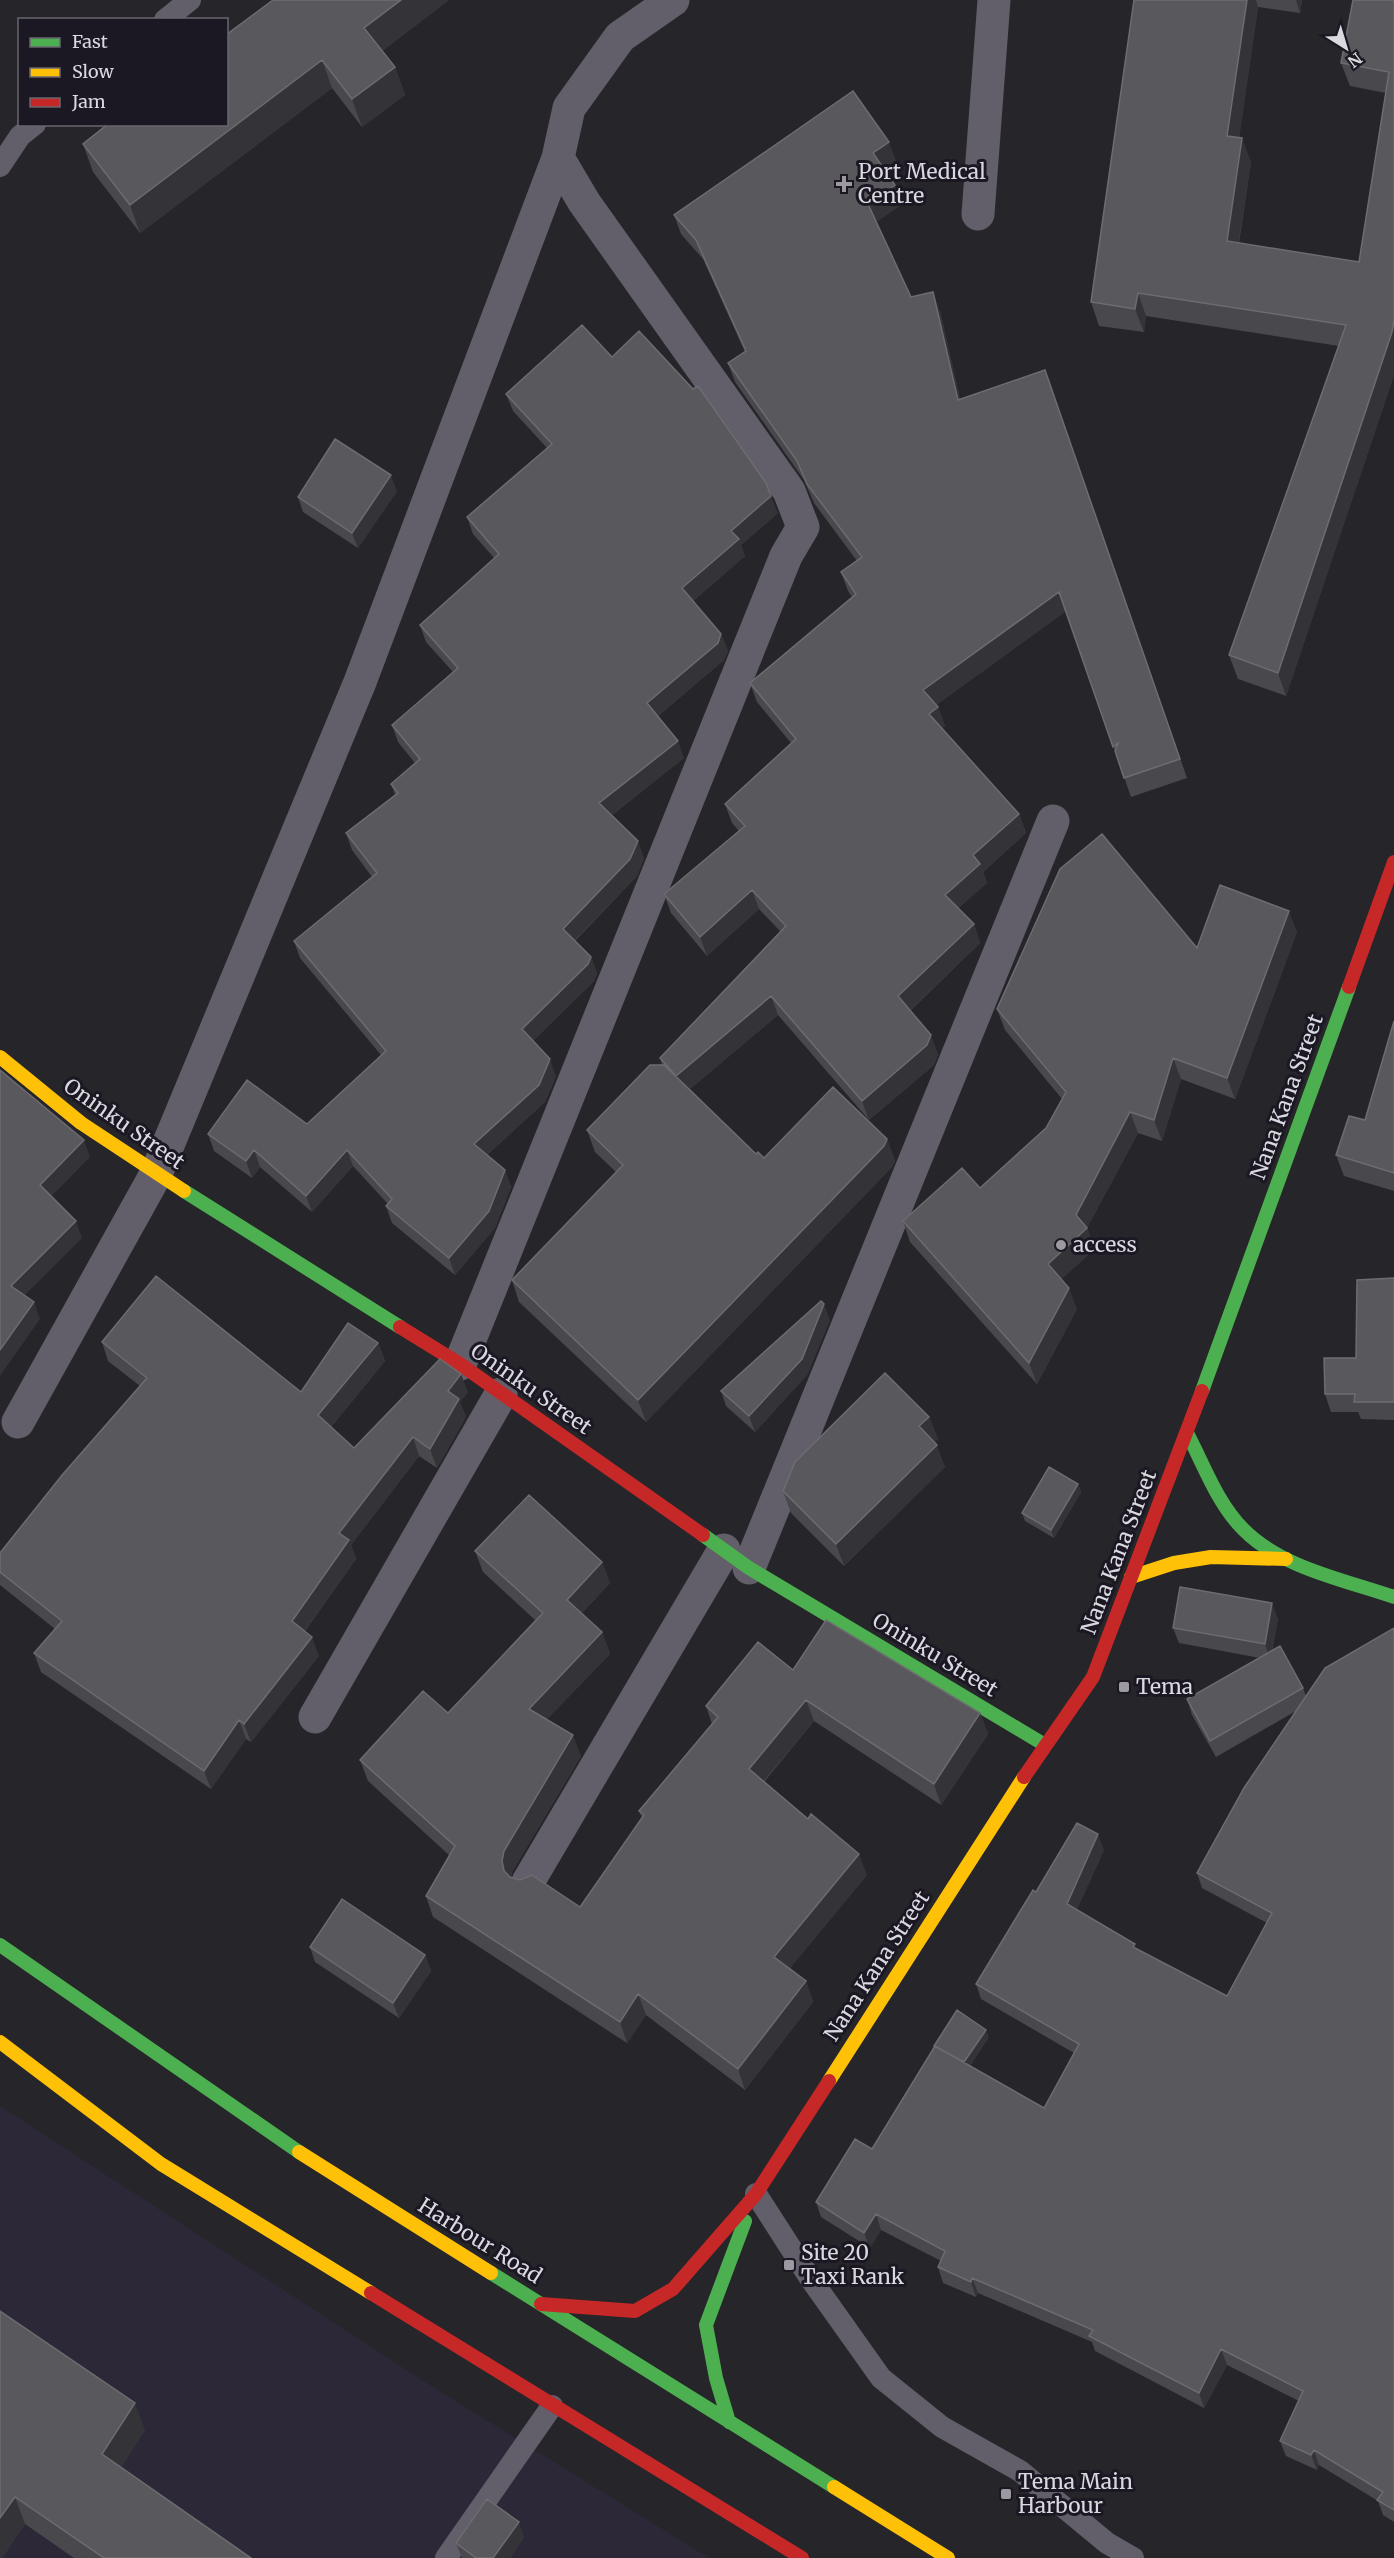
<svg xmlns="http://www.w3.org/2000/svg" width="1394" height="2558" font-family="Merriweather,serif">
  <rect width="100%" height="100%" fill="#26252a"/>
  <path fill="#2d2838" d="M0 2106 436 2389 709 2558H0Z"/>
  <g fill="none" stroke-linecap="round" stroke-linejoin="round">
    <path stroke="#625e6a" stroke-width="22" d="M165 20 190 0
      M0 166 20 136 35 124
      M756 2194 810 2278 881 2378 942 2427 1020 2471 1107 2543 1133 2558
      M446 2558 552 2406"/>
    <path stroke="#625e6a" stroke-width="33" d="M978 214 994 0
      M460 1364 786 556 803 527 789 491 584 202 558 158
      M18 1422 156 1174 360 682 558 158 569 108 620 37 673 0
      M749 1568 1053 821
      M315 1717 501 1394
      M528 1882 724 1550"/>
    <path stroke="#4caf50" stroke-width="14" d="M184 1191 400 1327
      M1202 1391 1349 987
      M1187 1433C1204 1465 1217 1503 1243 1529 1281 1568 1345 1580 1394 1597
      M703 1535 749 1568 1045 1745
      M0 1945 299 2152
      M491 2273 834 2487
      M729 2422 716 2378 706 2325 745 2221"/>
    <path stroke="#ffc107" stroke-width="14" d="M0 1057 81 1123 184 1191
      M1131 1577 1174 1563 1211 1557 1286 1559
      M0 2042 161 2164 371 2293
      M829 2081 1024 1777
      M299 2152 491 2273
      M834 2487 948 2558"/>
    <path stroke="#c62828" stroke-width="14" d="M1349 987 1394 862
      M400 1327 460 1364 703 1535
      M1024 1777 1093 1677 1202 1391
      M371 2293 802 2558
      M541 2304 635 2311 673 2289 756 2194 829 2081"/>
  </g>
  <path fill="#49484c" d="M273 0H449L382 51 395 67 405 95 362 127 332 88 140 233 93 172 83 144Z
    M1134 0H1302L1300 13 1258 7 1239 138 1251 162 1239 243 1359 262 1386 93 1350 86 1341 63 1394 0V375L1286 696 1238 679 1229 655 1339 346 1146 316 1144 332 1099 326 1091 302Z
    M896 161 884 169 902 204 876 222 911 297 940 311 960 399 1045 370 1187 778 1131 797 1066 611 936 705 938 707 945 726 942 728 1019 814 1026 833 983 872 987 883 958 908 974 924 980 943 910 1011 938 1054 934 1065 869 1120 778 1015 690 1089 756 1154 764 1158 887 1139 895 1161 892 1167 646 1422 519 1302 512 1280 616 1172 595 1152 587 1130 662 1065 660 1058 781 932 759 909 707 956 671 913 664 894 739 831 732 823 725 804 791 743 757 702 750 683 852 597 848 591 841 572 857 561 814 503 804 480 735 382 728 363 745 352 703 259 681 234 674 215Z
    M612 357 778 513 741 545 745 556 693 601 721 634 728 651 724 660 658 716 684 758 612 815 644 858 637 876 575 941 591 957 597 974 594 981 533 1041 556 1076 545 1102 487 1155 505 1170 511 1187 495 1228 455 1275 392 1223 386 1206 388 1204 353 1166 312 1212 260 1167 252 1178 214 1151 208 1134 307 1124 381 1055 300 958 294 941 372 877 352 850 346 833 395 795 391 784 415 763 398 742 392 725 453 672 426 642 420 625 495 559 473 534 467 517 547 448 513 411 506 394Z
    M397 491 358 548 303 512 298 497Z
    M1297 932 1235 1099 1181 1079 1162 1141 1138 1133 1087 1228 1095 1249 1061 1279 1077 1309 1037 1384 910 1242 903 1221 980 1188 1046 1128 1062 1099 1005 1030 997 1009 1197 948Z
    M1394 1021V1191L1344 1176 1336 1155 1365 1120Z
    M1394 1278V1420L1361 1419 1358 1412H1331L1325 1394 1356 1358Z
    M830 1320 807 1375 755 1432 726 1406 721 1391Z
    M102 1342 301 1392 378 1343 385 1361 331 1427 354 1448 468 1392 460 1402 466 1417 437 1468 419 1456 351 1545 356 1559 305 1631 319 1656 251 1742 246 1739 211 1789 41 1672 34 1653 55 1629 0 1585V1553L140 1386 108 1361Z
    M929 1417 938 1439 934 1442 945 1467 844 1566 791 1513 783 1491Z
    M1078 1484 1081 1492 1054 1538 1025 1521 1022 1513Z
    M475 1551 602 1562 610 1583 581 1614 602 1632 610 1654 547 1719 581 1756 512 1872 511 1877 580 1907 642 1818 639 1811 712 1724 706 1706 793 1670 980 1713 988 1734 941 1805 814 1721 764 1782 867 1875 790 1968 806 1981 813 2002 745 2090 646 2015 627 2043 433 1917 426 1896 449 1855 368 1781 360 1760 448 1713 535 1620 483 1572Z
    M1278 1619 1272 1651 1303 1688 1306 1696 1394 1628V2522L1383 2515 1378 2501 1319 2465 1317 2470 1286 2456 1280 2441 1299 2401 1227 2365 1204 2408 1095 2351 1092 2342 978 2293 976 2297 943 2283 938 2267 941 2261 881 2230 870 2248 821 2217 816 2202 989 2037 970 2066 1044 2108 1074 2053 981 1999 976 1984 1036 1892 1104 1850 1077 1909 1137 1949 1227 1996 1267 1923 1202 1888 1197 1873 1296 1711 1216 1757 1192 1715 1187 1699 1260 1658 1179 1643 1173 1628Z
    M310 1947 425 1955 431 1971 399 2018 315 1962Z
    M0 2311 145 2430 121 2467 251 2558H74L25 2524 2 2558Z
    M524 2537 510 2558H462L456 2543Z"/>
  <path fill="#343338" d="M401 0H449L375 56 364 28Z
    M1247 0H1256L1258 7 1236 160 1227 136Z
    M1296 0H1302L1300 13Z
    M322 60 332 88 140 233 130 205Z
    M395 67 405 95 362 127 352 99Z
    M1242 138 1251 162 1235 265 1227 241Z
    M889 142 896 161 880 172 873 153Z
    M895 185 902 204 875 223 868 204Z
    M933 292 940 311 965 419 958 400Z
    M1138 293 1146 316 1144 332 1135 309Z
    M1394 321V375L1286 696 1278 673Z
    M391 475 397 491 358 548 352 533Z
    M771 496 778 513 741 545 745 556 688 605 682 588 731 531Z
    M1059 592 1066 611 930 709 923 690Z
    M721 634 728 651 724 660 653 720 647 703Z
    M938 707 945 726 936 733 929 714Z
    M678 741 684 758 605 820 599 803Z
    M1019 814 1026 833 983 872 987 883 952 914 945 895 973 855Z
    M638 841 644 858 637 876 569 946 563 929Z
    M752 890 759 909 707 956 700 937Z
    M1289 911 1297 932 1235 1099 1227 1078Z
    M974 924 980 943 905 1015 898 996Z
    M591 957 597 974 594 981 528 1046 522 1029Z
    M771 996 778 1015 683 1095 676 1076Z
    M931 1035 938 1054 934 1065 869 1120 862 1101Z
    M1173 1058 1181 1079 1162 1141 1154 1120Z
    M550 1059 556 1076 545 1102 480 1161 474 1144Z
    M1130 1112 1138 1133 1087 1228 1095 1249 1055 1285 1048 1264 1076 1215Z
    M887 1139 895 1161 892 1167 646 1422 638 1400Z
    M84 1140 90 1157 46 1202 40 1185Z
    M254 1150 260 1167 252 1178 246 1161Z
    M347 1150 353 1166 312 1212 306 1196Z
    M505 1170 511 1187 495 1228 455 1275 449 1258Z
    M76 1221 82 1238 17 1303 11 1286Z
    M1069 1288 1077 1309 1037 1384 1029 1363Z
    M34 1302 40 1319 0 1376V1350Z
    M824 1304 830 1320 807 1375 755 1432 749 1416Z
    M378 1343 385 1361 325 1434 318 1415Z
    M461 1374 468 1392 460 1402 466 1417 437 1468 430 1449 448 1391Z
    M929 1417 938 1439 927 1449 919 1426Z
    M413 1437 419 1456 351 1545 356 1559 298 1640 292 1621 339 1533Z
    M937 1445 945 1467 844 1566 836 1544Z
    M1078 1484 1081 1492 1054 1538 1051 1530Z
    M602 1562 610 1583 574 1621 567 1600Z
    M1272 1603 1278 1619 1270 1660 1265 1644Z
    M602 1632 610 1654 537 1730 529 1709Z
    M312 1637 319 1656 251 1742 244 1724Z
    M806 1700 814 1721 756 1790 749 1769Z
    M980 1713 988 1734 941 1805 934 1784Z
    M239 1720 246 1739 211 1789 204 1771Z
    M573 1735 581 1756 512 1872 509 1882 512 1892 502 1861 504 1851Z
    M1098 1834 1104 1850 1073 1919 1067 1904Z
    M859 1854 867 1875 782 1978 774 1957Z
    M425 1955 431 1971 399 2018 393 2003Z
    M806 1981 813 2002 745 2090 738 2069Z
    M638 1994 646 2015 627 2043 620 2022Z
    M986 2030 989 2037 966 2072 963 2065Z
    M876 2214 881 2230 870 2248 864 2233Z
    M972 2278 978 2293 976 2297 971 2282Z
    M1221 2349 1227 2365 1204 2408 1199 2393Z
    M135 2403 145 2430 112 2481 102 2454Z
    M1314 2450 1319 2465 1317 2470 1311 2455Z
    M15 2497 25 2524 2 2558H0V2518Z
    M519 2522 524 2537 510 2558H493Z"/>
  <path fill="#59585c" stroke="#6d6c71" stroke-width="1.5" d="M273 0H401L364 28 395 67 352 99 322 60 130 205 83 144 108 124H226V35Z
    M1134 0H1247L1227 136 1242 138 1227 241 1359 262 1389 72 1341 63 1353 0H1394V321L1392 332 1278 673 1229 655 1346 325 1138 293 1135 309 1091 302Z
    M853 91 889 142 873 153 895 185 868 204 911 297 933 292 958 400 1045 370 1180 759 1124 778 1115 751 1118 743 1113 747 1059 592 923 690 938 707 929 714 1019 814 973 855 980 864 945 895 974 924 898 996 931 1035 927 1045 862 1101 771 996 676 1076 660 1058 786 926 752 890 700 937 664 894 745 826 725 804 796 739 750 683 856 594 841 572 862 557 807 484 797 461 728 363 746 351 696 240 674 215Z
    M582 325 612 357 639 331 693 389 698 386 766 483 771 496 731 531 739 539 682 588 721 634 718 643 647 703 678 741 599 803 638 841 630 859 563 929 591 957 588 964 522 1029 550 1059 539 1085 474 1144 505 1170 489 1211 449 1258 386 1206 392 1199 347 1150 306 1196 254 1150 246 1161 208 1134 247 1080 307 1124 386 1051 294 941 377 873 346 833 398 793 391 784 420 759 392 725 458 668 420 625 499 554 467 517 552 444 506 394Z
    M335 439 391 475 352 533 298 497Z
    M1102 834 1197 948 1220 885 1289 911 1227 1078 1173 1058 1154 1120 1130 1112 1076 1215 1087 1228 1048 1264 1069 1288 1029 1363 903 1221 962 1168 980 1188 1046 1128 1066 1092 997 1009 1060 869Z
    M1394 1021V1173L1336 1155 1349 1116 1365 1120Z
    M650 1065H664L756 1154 758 1152 764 1158 833 1087 887 1139 884 1146 638 1400 512 1280 623 1165 587 1130Z
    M0 1070 84 1140 40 1185 76 1221 11 1286 34 1302 0 1350Z
    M156 1276 301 1392 348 1323 378 1343 318 1415 354 1448 440 1359 461 1374 448 1391 459 1399 430 1449 413 1437 339 1533 349 1540 292 1621 312 1637 244 1724 239 1720 204 1771 34 1653 62 1621 0 1572V1553L63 1474 147 1378 102 1342Z
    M1394 1278V1402H1354L1355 1394H1325L1324 1358H1356L1357 1280Z
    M821 1301 824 1304 802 1359 749 1416 721 1391Z
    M885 1373 929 1417 919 1426 937 1445 836 1544 783 1491 795 1462Z
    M1049 1467 1078 1484 1051 1530 1022 1513Z
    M529 1495 602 1562 567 1600 602 1632 529 1709 573 1735 504 1851 502 1861 504 1871 510 1877 520 1880 532 1875 580 1907 644 1815 639 1811 718 1717 706 1706 758 1642 793 1670 826 1620 980 1713 934 1784 806 1700 749 1769 808 1819 811 1814 859 1854 774 1957 806 1981 738 2069 638 1994 620 2022 426 1896 455 1846 360 1760 423 1691 448 1713 543 1613 475 1551Z
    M1180 1587 1272 1603 1265 1644 1173 1628Z
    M1394 1628V2510L1377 2500 1383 2492 1314 2450 1311 2455 1280 2441 1303 2391 1221 2349 1199 2393 1089 2336 1093 2330 972 2278 971 2282 938 2267 945 2251 876 2214 864 2233 816 2202 855 2139 872 2149 935 2046 1044 2108 1079 2044 976 1984 1033 1890 1036 1892 1077 1823 1098 1834 1067 1904 1135 1944 1133 1947 1227 1996 1272 1913 1197 1873 1244 1788 1325 1668Z
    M1280 1646 1303 1688 1210 1741 1187 1699Z
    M342 1899 425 1955 393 2003 310 1947Z
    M957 2010 986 2030 964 2062 934 2046Z
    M0 2311 135 2403 102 2454 251 2558H104L15 2497 0 2518Z
    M487 2499 519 2522 493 2558H476L456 2543Z"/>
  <g fill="#9c9aa0" stroke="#1b1823" stroke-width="2">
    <path d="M841 175h6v6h6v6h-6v6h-6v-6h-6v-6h6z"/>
    <circle cx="1061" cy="1245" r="6"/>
    <rect x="1118" y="1681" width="12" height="12" rx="3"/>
    <rect x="783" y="2259" width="12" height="12" rx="3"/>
    <rect x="1000" y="2488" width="12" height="12" rx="3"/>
  </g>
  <g text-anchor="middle" stroke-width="6" stroke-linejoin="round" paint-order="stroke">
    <g font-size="21" fill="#dbd9e0" stroke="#1b1823" text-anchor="start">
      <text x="858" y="179">Port Medical<tspan x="858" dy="24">Centre</tspan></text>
      <text x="1073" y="1252">access</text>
      <text x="1136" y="1694">Tema</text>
      <text x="801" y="2260">Site 20<tspan x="801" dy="24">Taxi Rank</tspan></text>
      <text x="1018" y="2489">Tema Main<tspan x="1018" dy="24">Harbour</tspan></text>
    </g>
    <g font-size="21" fill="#dbd9e0" stroke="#1b1823">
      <text transform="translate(1287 1097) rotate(-70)" y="7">Nana Kana Street</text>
      <text transform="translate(124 1124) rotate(35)" y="7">Oninku Street</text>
      <text transform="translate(531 1389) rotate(35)" y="7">Oninku Street</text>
      <text transform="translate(1119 1552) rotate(-69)" y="7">Nana Kana Street</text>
      <text transform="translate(935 1655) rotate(31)" y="7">Oninku Street</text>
      <text transform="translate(877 1966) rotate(-57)" y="7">Nana Kana Street</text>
      <text transform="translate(480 2241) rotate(32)" y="7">Harbour Road</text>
    </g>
  </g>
  <rect x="18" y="18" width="210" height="108" fill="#1b1823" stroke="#68656f" stroke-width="1.5"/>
  <rect x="30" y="38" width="30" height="9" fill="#4caf50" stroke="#68656f" stroke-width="1.5"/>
  <text x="72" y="48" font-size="18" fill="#dbd9e0">Fast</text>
  <rect x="30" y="68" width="30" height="9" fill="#ffc107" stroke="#68656f" stroke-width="1.5"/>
  <text x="72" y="78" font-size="18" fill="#dbd9e0">Slow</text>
  <rect x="30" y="98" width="30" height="9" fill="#c62828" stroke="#68656f" stroke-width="1.5"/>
  <text x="72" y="108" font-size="18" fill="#dbd9e0">Jam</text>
  <g transform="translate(1346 48) rotate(143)" stroke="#1b1823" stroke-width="4.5" paint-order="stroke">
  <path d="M0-4.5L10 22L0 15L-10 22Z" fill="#dbd9e0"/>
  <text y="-9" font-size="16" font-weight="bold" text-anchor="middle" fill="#dbd9e0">N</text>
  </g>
</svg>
